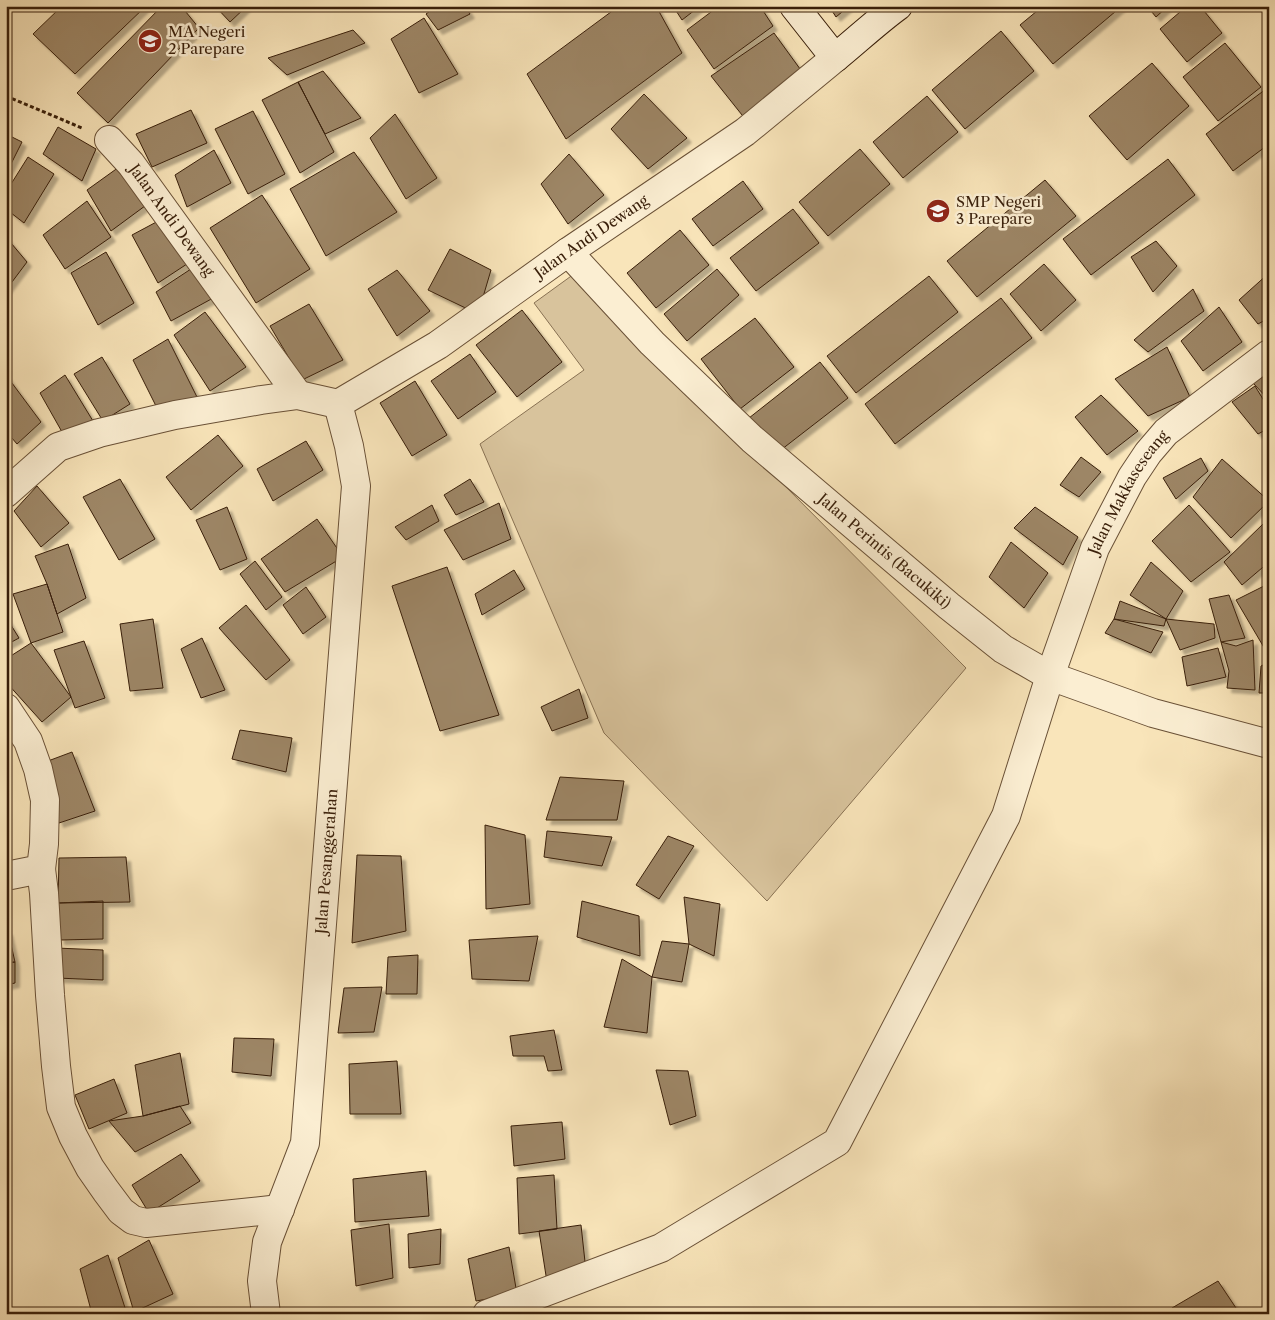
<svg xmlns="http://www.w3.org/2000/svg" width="1275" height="1320" font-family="'Libre Caslon Text',serif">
  <defs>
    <filter id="shadow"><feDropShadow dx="4.5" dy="4.5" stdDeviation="1" flood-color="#0004"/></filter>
  </defs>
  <rect width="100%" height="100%" fill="#f9e5ba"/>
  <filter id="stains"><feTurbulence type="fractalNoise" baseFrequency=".004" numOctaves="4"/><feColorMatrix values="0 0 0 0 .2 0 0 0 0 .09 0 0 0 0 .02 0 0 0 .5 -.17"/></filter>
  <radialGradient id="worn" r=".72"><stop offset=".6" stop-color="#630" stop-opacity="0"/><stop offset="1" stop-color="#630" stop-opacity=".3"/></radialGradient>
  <path fill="#d8c39c" stroke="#887153" d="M574 274 966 668 767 901 604 733 480 444 584 370 534 303Z"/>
  <path fill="#9d8666" stroke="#391f0a" filter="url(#shadow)" d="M62 6H146L75 74 33 34Z
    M162 6H181L199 28 108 123 77 93Z
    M215 6H247L230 22Z
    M437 6H465L470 14 438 30 426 14Z
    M619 6H656L682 53 566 139 527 74Z
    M673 6H700L682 20Z
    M719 6H760L773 26 714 69 687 30Z
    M829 6H849L836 17Z
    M1043 6H1122L1053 64 1020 25Z
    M1147 6H1168L1156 17Z
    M1187 6H1200L1222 33 1187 62 1160 29Z
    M424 18 458 74 419 93 391 39Z
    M353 30 365 43 287 75 268 58Z
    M1001 31 1034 71 965 129 932 90Z
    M774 33 803 73 746 120 711 76Z
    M1225 43 1261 87 1218 121 1183 77Z
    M1152 63 1189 106 1127 160 1089 116Z
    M323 71 361 118 325 134 298 82Z
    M298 82 334 152 300 173 262 100Z
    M1266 89 1269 93V144L1233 171 1206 134Z
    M644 94 687 138 648 169 611 129Z
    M927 96 958 132 903 178 873 142Z
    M191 110 207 143 152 167 136 134Z
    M253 111 285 174 248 194 215 129Z
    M395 114 437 178 406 199 370 138Z
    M58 127 96 149 82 181 43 154Z
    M6 134 22 142 6 174Z
    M860 149 890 184 828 236 799 202Z
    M214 150 231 183 187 207 175 175Z
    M354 152 397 212 326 256 290 189Z
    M569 154 604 195 568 224 541 184Z
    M28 157 54 174 24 223 6 209V192Z
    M1168 159 1195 195 1091 275 1063 239Z
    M126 162 149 203 111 231 87 190Z
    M1045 180 1076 216 977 297 947 261Z
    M743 181 763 209 713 246 692 219Z
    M262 195 310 269 256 303 210 228Z
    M87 201 111 237 65 269 43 235Z
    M793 209 819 243 756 291 730 258Z
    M162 219 190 262 158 283 132 235Z
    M680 230 709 265 656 308 627 273Z
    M6 237 27 262 6 290Z
    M1156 241 1177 266 1153 292 1131 257Z
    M450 249 491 270 478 314 428 290Z
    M106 252 134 303 98 325 71 273Z
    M1044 264 1076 300 1041 331 1010 294Z
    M197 265 215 297 171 321 156 292Z
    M717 269 739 295 687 341 664 314Z
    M397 270 430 311 397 336 368 289Z
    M1269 273V318L1258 324 1239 300Z
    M929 276 958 312 856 393 827 356Z
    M1193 289 1204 311 1148 352 1134 340Z
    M1001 298 1032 338 895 444 865 404Z
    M309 304 343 360 302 380 270 326Z
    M1219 307 1242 342 1203 371 1181 341Z
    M522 310 562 362 517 397 476 345Z
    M205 312 246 367 210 391 174 335Z
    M755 318 794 367 740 409 701 359Z
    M168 339 197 397 156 406 133 360Z
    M1167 347 1190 397 1148 416 1115 379Z
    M470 354 496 392 458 419 431 381Z
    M102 357 130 404 103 421 74 374Z
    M820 362 848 398 777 453 749 418Z
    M1269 367V400L1253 383Z
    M6 375 41 422 17 444 6 431Z
    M65 375 93 421 66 439 40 393Z
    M415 381 447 435 412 456 380 403Z
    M1255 386 1269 409V428L1258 434 1232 402Z
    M1101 395 1138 431 1107 455 1075 417Z
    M218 435 243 466 191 510 166 477Z
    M306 441 323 470 273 501 257 469Z
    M1081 457 1101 472 1079 497 1060 485Z
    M1201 458 1208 471 1176 499 1163 478Z
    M1222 459 1269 501 1231 538 1193 497Z
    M120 479 155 539 119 560 83 497Z
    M470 479 484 502 456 515 444 495Z
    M37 486 69 523 41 547 14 511Z
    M499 503 511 539 463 560 444 530Z
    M432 505 439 521 406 540 395 527Z
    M1189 505 1230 552 1191 582 1152 541Z
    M227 507 247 559 220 570 196 520Z
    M1035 507 1078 537 1063 565 1014 528Z
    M317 519 343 557 285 592 261 559Z
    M1264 523 1269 528V562L1242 585 1224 562Z
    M1011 542 1048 573 1024 608 989 577Z
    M68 544 86 598 57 614 47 584 35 556Z
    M255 561 282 597 266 610 240 574Z
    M1151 562 1183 591 1166 619 1130 595Z
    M447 567 499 715 440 731 392 586Z
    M514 570 525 589 482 615 475 594Z
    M47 584 63 632 31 643 13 594Z
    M1266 585 1269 590V656L1236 600Z
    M306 587 326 617 303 634 283 605Z
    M1229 595 1245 638 1221 642 1209 599Z
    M1120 601 1166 619 1164 626 1114 619Z
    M246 605 290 660 266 680 219 628Z
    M6 617 19 638 6 645Z
    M153 619 163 688 130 691 120 624Z
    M1114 619 1163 632 1151 653 1105 633Z
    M1166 619 1214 624 1215 638 1180 650Z
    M202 638 225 690 201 698 181 649Z
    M1253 640 1255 690 1227 688 1229 671 1221 642 1236 646Z
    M84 641 105 698 75 708 54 650Z
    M31 643 71 697 42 722 6 682V659Z
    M1218 648 1226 677 1187 686 1182 657Z
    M1269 662V693H1259L1261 666Z
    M579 689 588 718 552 731 541 707Z
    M240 730 292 738 286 772 232 759Z
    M72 752 95 811 59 823 40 764Z
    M560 777 624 781 617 820H546Z
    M485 825 525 835 530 904 486 909Z
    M547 831 612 837 602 866 544 857Z
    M668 836 694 846 659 899 636 885Z
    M357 855 401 856 406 931 352 943Z
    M126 857 130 902 58 903 59 858Z
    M684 897 720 904 714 956 689 944Z
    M103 901V939L60 940 58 903Z
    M582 901 639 916 640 956 577 937Z
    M6 931H8L15 962 6 963Z
    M538 936 529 981 472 979 469 940Z
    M662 941 689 944 682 982 652 977Z
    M56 948 103 950V980L57 978Z
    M418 955 417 994H386L388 957Z
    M622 959 652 977 647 1033 604 1027Z
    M15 962V983L6 985V963Z
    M382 987 374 1032 338 1033 344 988Z
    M554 1030 562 1070 548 1071 544 1056H513L510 1036Z
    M234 1038 274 1039 271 1076 232 1072Z
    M180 1053 189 1104 143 1116 135 1065Z
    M397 1061 401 1114H350L349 1064Z
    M656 1070 688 1071 696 1116 670 1125Z
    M114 1079 127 1113 89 1129 75 1095Z
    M180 1106 191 1123 135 1152 109 1121 143 1116Z
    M562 1122 565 1159 514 1166 511 1126Z
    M181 1154 200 1181 149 1213 132 1185Z
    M426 1171 429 1216 355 1222 353 1179Z
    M554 1175 557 1229 519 1234 517 1178Z
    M389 1224 393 1278 356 1286 351 1230Z
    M581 1225 586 1271 547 1282 539 1231Z
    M441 1229 440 1264 409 1268 408 1234Z
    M149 1240 173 1294 134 1312 118 1258Z
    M509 1247 517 1294 476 1301 468 1259Z
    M108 1255 127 1314H92L80 1269Z
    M1218 1281 1240 1314H1176L1172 1308Z"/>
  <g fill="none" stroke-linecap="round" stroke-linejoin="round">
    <g stroke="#695036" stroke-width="30">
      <g id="minor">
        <path id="s1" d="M109 140 131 164 298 395"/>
        <path id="s2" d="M568 252 652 343 752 439 949 606 1003 649 1050 676 1153 713 1269 744"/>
        <path id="s3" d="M338 404 438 345 568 252 745 132 835 58"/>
        <path d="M6 493 58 447 99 433 175 415 261 400 298 395 338 404"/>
        <path d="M6 708 28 741 38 769 45 800 44 844 41 869 6 876"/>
        <path d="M41 869 44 893 50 995 56 1066 61 1107 73 1136 90 1168 106 1191 121 1211 133 1220 146 1223 280 1209"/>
        <path id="s4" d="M266 1314 262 1281 267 1242 305 1143 356 486 349 446 338 404"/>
        <path id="s5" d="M487 1314 661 1248 837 1142 1006 816 1050 676 1095 548 1132 477 1148 453 1166 432 1269 354"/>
      </g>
    </g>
    <g stroke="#391f0a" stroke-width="30">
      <path id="secondary" d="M794 6 835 58C856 41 876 22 898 6"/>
    </g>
    <path stroke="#391f0a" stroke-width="3" stroke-dasharray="4 2.5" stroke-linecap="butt" d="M6 96 82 128"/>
    <use href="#minor" stroke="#fbeed2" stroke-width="28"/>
    <use href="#secondary" stroke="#fbeed2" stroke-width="28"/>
  </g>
  <defs>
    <g id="school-disc" transform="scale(1.25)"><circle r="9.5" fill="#8f2418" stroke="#fbeed2"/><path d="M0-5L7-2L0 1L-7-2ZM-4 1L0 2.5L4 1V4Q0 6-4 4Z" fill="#fff"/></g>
  </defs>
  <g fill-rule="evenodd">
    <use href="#school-disc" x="150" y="41"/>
    <use href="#school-disc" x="938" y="211"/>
  </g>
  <g text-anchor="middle" stroke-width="5" stroke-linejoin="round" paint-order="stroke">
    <g font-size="15" fill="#391f0a" stroke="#fbeed2" text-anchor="start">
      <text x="168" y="37">MA Negeri<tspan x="168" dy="17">2 Parepare</tspan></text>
      <text x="956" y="207">SMP Negeri<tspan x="956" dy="17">3 Parepare</tspan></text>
    </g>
    <g font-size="15" fill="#391f0a" stroke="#fbeed2">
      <text dy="5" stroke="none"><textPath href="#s1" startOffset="102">Jalan Andi Dewang</textPath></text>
      <text dy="5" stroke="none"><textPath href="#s3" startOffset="304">Jalan Andi Dewang</textPath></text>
      <text dy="5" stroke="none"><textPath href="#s5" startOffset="1106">Jalan Makkaseseang</textPath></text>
      <text dy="5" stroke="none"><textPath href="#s2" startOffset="436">Jalan Perintis (Bacukiki)</textPath></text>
      <text dy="5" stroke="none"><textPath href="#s4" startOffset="461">Jalan Pesanggerahan</textPath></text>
    </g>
  </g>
  <rect width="1275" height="1320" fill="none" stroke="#f9e5ba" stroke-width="25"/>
  <rect x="8" y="8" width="1260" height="1305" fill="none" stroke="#391f0a" stroke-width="2.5"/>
  <rect x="12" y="12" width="1250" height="1295" fill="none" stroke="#391f0a"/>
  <rect width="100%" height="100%" filter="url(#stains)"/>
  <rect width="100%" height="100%" fill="url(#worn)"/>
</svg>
